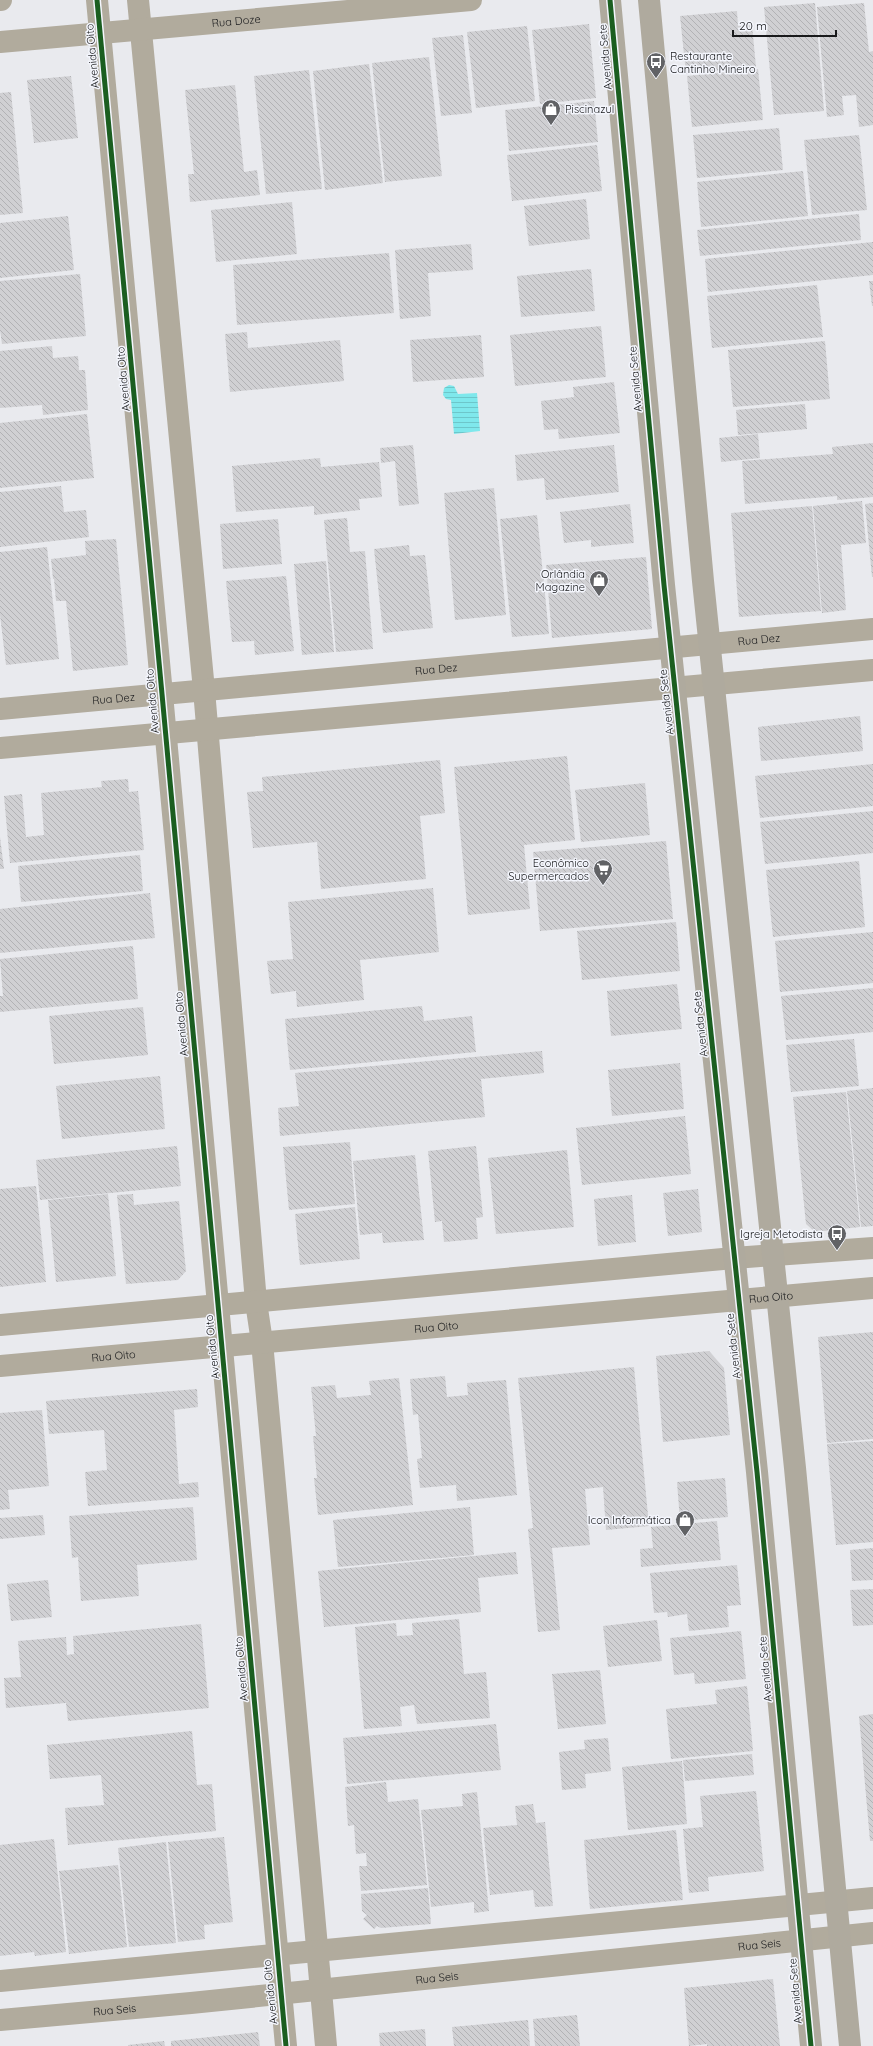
<svg xmlns="http://www.w3.org/2000/svg" width="873" height="2046" font-family="Quicksand,sans-serif">
  <defs>
    <pattern id="water-rules" width="6" height="5" patternUnits="userSpaceOnUse"><rect width="6" height="5" fill="#7fe8ec"/><path d="M0 2.5h6" fill="none" stroke="#6dc6ca"/></pattern>
    <pattern id="building-back-hatch" width="6" height="6" patternUnits="userSpaceOnUse"><rect width="6" height="6" fill="#d0d0d3"/><path d="M-1 5l2 2M0 0l6 6M5-1l2 2" fill="none" stroke="#b2b2b5"/></pattern>
  </defs>
  <rect width="100%" height="100%" fill="#e9eaee"/>
  <path fill="url(#water-rules)" d="M449 385 454 386 458 394 477 393 480 431 454 434 451 400 446 399 443 395 444 388Z"/>
  <path fill="url(#building-back-hatch)" d="M815 3 824 111 774 115 764 7Z
    M864 3 869 52 873 51V125L859 127 856 95 842 96 844 115 827 117 817 7Z
    M737 11 738 26 752 25 756 67 686 74 680 16Z
    M589 24 596 98 540 104 532 30Z
    M527 26 535 101 476 108 467 32Z
    M463 35 472 113 441 116 432 38Z
    M429 57 442 176 385 182 372 63Z
    M369 64 383 183 325 190 313 71Z
    M758 69 763 120 692 127 687 76Z
    M309 70 322 189 266 194 254 76Z
    M71 76 78 138 34 143 27 80Z
    M235 85 244 172 257 170 260 195 190 202 188 174H194L185 90Z
    M11 92 23 213 0 215V93Z
    M594 101 598 142 509 151 505 110Z
    M779 128 783 170 697 178 693 135Z
    M859 135 867 210 812 215 804 140Z
    M597 145 602 191 512 201 507 155Z
    M803 171 808 216 701 227 697 182Z
    M586 199 590 239 529 246 524 206Z
    M292 202 297 254 216 262 211 210Z
    M859 214 861 240 700 256 697 230Z
    M68 216 74 270 0 278V223Z
    M873 242V275L708 292 705 259Z
    M471 244 473 270 428 273 431 316 400 319 395 250Z
    M389 253 394 313 237 325 233 265Z
    M591 269 595 311 521 317 517 276Z
    M80 274 86 336 2 344 0 330V281Z
    M869 281H873V306H872Z
    M817 285 823 337 712 348 707 296Z
    M601 326 606 377 515 386 510 335Z
    M247 332 248 348 340 340 344 381 230 392 225 334Z
    M481 335 484 377 413 382 410 340Z
    M825 341 830 399 733 407 728 350Z
    M52 346 53 358 78 356 79 370H85L88 410 43 415 42 405 0 408V351Z
    M614 382 620 433 559 439 558 429 544 430 541 401 574 397 573 387Z
    M805 404 807 429 738 435 736 410Z
    M87 414 94 478 0 488V423Z
    M758 434 760 458 721 462 719 438Z
    M873 443V497L837 500V496L745 504 742 461 833 454 832 447Z
    M413 445 419 504 399 506 395 461 381 463 380 448Z
    M614 445 619 492 546 500 544 478 517 481 515 455Z
    M320 458 321 467 379 462 382 497 359 499 360 510 314 515V506L236 512 232 466Z
    M61 486 64 512 86 510 89 537 0 547V492Z
    M494 488 506 615 455 620 444 493Z
    M862 501 866 543 841 545 846 610 822 613 813 506Z
    M873 503V577H872L865 504Z
    M630 504 634 543 591 547V540L564 543 560 512Z
    M812 506 821 611 739 617 731 513Z
    M537 515 549 634 512 637 500 519Z
    M347 518 350 552 365 551 373 649 336 652 324 520Z
    M278 519 282 564 223 569 220 524Z
    M116 539 128 665 73 671 66 601H56L54 579 102 574 53 579 51 559 86 555 85 541Z
    M409 545 410 556 425 555 433 628 383 633 374 549Z
    M47 547 59 659 6 665 0 615V552Z
    M646 557 652 629 552 638 546 565Z
    M326 561 334 652 302 655 294 564Z
    M286 576 294 651 255 655 254 641 232 642 226 581Z
    M860 716 863 751 761 761 758 727Z
    M567 756 575 840 524 845 530 909 468 915 454 767Z
    M440 760 445 813 420 816 426 879 321 889 317 842 253 848 247 792 263 791 262 777Z
    M873 764V806L760 818 755 776Z
    M128 779 129 792 138 791 144 850 10 863 4 796 22 794 26 837 44 835 41 793 102 787 101 781Z
    M645 783 650 835 581 842 575 790Z
    M873 811V853L765 864 760 822Z
    M0 837 4 869H0Z
    M666 841 673 919 540 931 533 852Z
    M140 855 143 891 21 902 18 866Z
    M859 861 865 927 773 937 766 870Z
    M433 888 439 952 360 960 364 1000 297 1007 296 991 271 994 267 961 293 959 288 902Z
    M150 893 155 938 0 953V909Z
    M676 922 680 971 582 980 577 931Z
    M873 932V983L780 992 775 941Z
    M133 946 138 999 0 1012V996H3L0 959Z
    M677 984 682 1029 611 1036 607 991Z
    M873 988V1032L786 1040 781 996Z
    M422 1006 424 1021 472 1016 476 1052 290 1070 285 1019Z
    M143 1007 148 1055 54 1064 49 1016Z
    M854 1039 859 1086 791 1092 786 1045Z
    M542 1051 544 1073 481 1079 485 1117 280 1136 278 1108 299 1106 295 1073Z
    M680 1063 684 1109 612 1116 608 1070Z
    M160 1076 165 1129 62 1139 56 1086Z
    M873 1088V1226L861 1227 847 1091Z
    M846 1092 860 1227 815 1232 806 1224 793 1097Z
    M685 1116 691 1174 582 1185 576 1128Z
    M350 1142 355 1204 289 1210 283 1147Z
    M177 1146 181 1186 40 1200 36 1160Z
    M476 1146 483 1217 476 1218 478 1239 444 1242 442 1221 435 1222 428 1151Z
    M567 1150 574 1227 496 1234 488 1158Z
    M415 1155 424 1240 383 1243 382 1233 360 1235 353 1161Z
    M36 1186 46 1282 0 1287V1189Z
    M698 1189 702 1232 668 1236 663 1193Z
    M108 1194 116 1276 56 1282 48 1200Z
    M133 1194 134 1205 179 1201 186 1271 178 1280 126 1284 117 1195Z
    M632 1195 636 1242 598 1246 594 1199Z
    M355 1207 360 1259 300 1265 295 1214Z
    M873 1332V1439L827 1443 818 1337Z
    M709 1351 724 1368 730 1435 663 1442 656 1356Z
    M634 1367 649 1526 606 1530 603 1487 585 1489 590 1545 552 1548 560 1630 538 1632 528 1529 533 1528 518 1378Z
    M445 1376 447 1397 468 1395 467 1383 506 1380 517 1495 457 1501 456 1485 420 1488 417 1459 422 1458 418 1414 413 1415 410 1379Z
    M399 1378 413 1505 318 1515 314 1478H317L313 1436H316L311 1387 335 1385 337 1398 371 1395 369 1381Z
    M197 1389 198 1407 174 1410 179 1484 198 1482 199 1497 88 1506 85 1472 107 1470 104 1430 49 1434 46 1401Z
    M42 1410 49 1486 8 1490 10 1509 0 1510V1413Z
    M873 1441V1542L836 1545 827 1444Z
    M725 1478 728 1517 680 1521 677 1482Z
    M193 1507 197 1560 137 1565 139 1596 81 1601 78 1557 72 1558 69 1516Z
    M470 1507 474 1555 338 1567 333 1520Z
    M43 1515 45 1535 0 1539V1518Z
    M717 1521 721 1560 641 1567 640 1549 653 1548 651 1527Z
    M873 1548V1580L852 1581 850 1550Z
    M516 1552 518 1574 478 1578 481 1612 324 1627 318 1571Z
    M737 1565 741 1605 727 1606 729 1627 689 1631 687 1614 668 1617 667 1612 654 1613 650 1573Z
    M48 1580 52 1617 11 1621 7 1584Z
    M873 1589V1625L853 1626 850 1590Z
    M459 1619 464 1674 486 1672 490 1718 417 1724 414 1705 400 1707 402 1726 364 1729 355 1627 396 1623 397 1636 413 1635 412 1623Z
    M657 1620 662 1661 608 1667 603 1626Z
    M201 1624 209 1708 68 1721 66 1703 6 1708 4 1678 21 1677 18 1641 66 1637 67 1655 74 1654 73 1636Z
    M741 1631 746 1679 695 1684 694 1673 674 1675 670 1638Z
    M600 1670 606 1724 558 1729 552 1674Z
    M747 1686 753 1751 671 1759 666 1709 717 1704 715 1690Z
    M873 1714V1841H870L859 1716Z
    M496 1724 501 1770 347 1784 343 1738Z
    M192 1731 197 1785 212 1784 216 1831 68 1845 65 1808 104 1805 101 1775 50 1779 47 1745Z
    M608 1738 611 1771 585 1774 586 1788 562 1790 559 1752 585 1749 584 1740Z
    M752 1754 754 1775 685 1781 683 1760Z
    M682 1761 687 1824 628 1830 622 1767Z
    M386 1782 388 1802 418 1799 427 1885 361 1891 359 1866H367L366 1853 356 1854 354 1825 348 1826 345 1787Z
    M756 1791 764 1871 708 1877 709 1891 689 1893 683 1829 703 1827 700 1796Z
    M477 1792 489 1911 474 1913V1902L431 1907 421 1810 463 1806 462 1794Z
    M533 1804 536 1823 545 1822 553 1906 535 1907 533 1890 490 1895 483 1828 517 1825 515 1806Z
    M676 1830 683 1900 590 1909 584 1840Z
    M224 1837 233 1922 204 1925 205 1939 178 1942 168 1842Z
    M54 1839 66 1952 35 1956 34 1952 0 1956V1845Z
    M166 1842 176 1943 129 1947 118 1848Z
    M118 1865 127 1947 69 1954 59 1871Z
    M428 1888 431 1924 381 1928 377 1926 374 1929 363 1919 367 1915 362 1911 361 1894Z
    M773 1979 780 2046H707V2044L689 2046 684 1988Z
    M577 2015 580 2046H535L533 2019Z
    M528 2020 530 2046H454L452 2027Z
    M425 2029 426 2046H380L379 2033Z
    M258 2032 260 2046H171V2041Z
    M164 2041 165 2046H128V2045Z"/>
  <g fill="none" stroke-linecap="round" stroke-linejoin="round">
    <g stroke="#b1ab9d" stroke-width="22">
      <path d="M0 0H1"/>
      <path d="M97 0 162 694 286 2046"/>
      <path d="M138 0 204 690 256 1302 262 1342 326 2046"/>
      <path id="s1" d="M0 42 471 0"/>
      <path id="s2" d="M0 709 873 629"/>
      <path d="M0 748 873 670"/>
      <path d="M0 1325 734 1258 873 1248"/>
      <path id="s3" d="M0 1366 873 1288"/>
      <path d="M0 1981 873 1898"/>
      <path id="s4" d="M0 2020 191 2003 873 1933"/>
    </g>
    <path stroke="#afaa9e" stroke-width="22" d="M610 0 664 585 757 1472 811 2046
      M649 0 703 581 795 1468 850 2046"/>
    <g stroke="#f4f6fd" stroke-width="8">
      <path id="cycleway" d="M97 0 162 694 286 2046
        M610 0 664 585 757 1472 811 2046"/>
    </g>
    <use href="#cycleway" stroke="#1b5e20" stroke-width="5"/>
  </g>
  <defs>
    <g id="bus-pin" transform="scale(1)"><path d="M0 17L-7.5 6A9.5 9.5 0 1 1 7.5 6Z" fill="#616265" stroke="#f4f6fd"/><path d="M-5-6H5V4H4V6H2V4H-2V6H-4V4H-5ZM-3.5-4V0h7V-4ZM-3.5 1.2v1.5H-2V1.2ZM2 1.2v1.5H3.5V1.2Z" fill="#fff"/></g>
    <g id="shop-pin" transform="scale(1)"><path d="M0 17L-7.5 6A9.5 9.5 0 1 1 7.5 6Z" fill="#616265" stroke="#f4f6fd"/><path d="M-5-2.5h2.3a2.7 3.5 0 0 1 5.4 0H5L5.5 6h-11ZM-1.5-2.5h3a1.5 2.3 0 0 0-3 0Z" fill="#fff"/></g>
    <g id="supermarket-pin" transform="scale(1)"><path d="M0 17L-7.5 6A9.5 9.5 0 1 1 7.5 6Z" fill="#616265" stroke="#f4f6fd"/><path d="M-6-5.5h2.5l.6 2H6L4.5 2H-2.5L-4.4-4H-6ZM-1.5 3.2a1.3 1.3 0 1 0 .1 0ZM3 3.2a1.3 1.3 0 1 0 .1 0Z" fill="#fff"/></g>
  </defs>
  <g fill-rule="evenodd">
    <use href="#bus-pin" x="656" y="62"/>
    <use href="#shop-pin" x="551" y="109"/>
    <use href="#shop-pin" x="599" y="580"/>
    <use href="#supermarket-pin" x="603" y="869"/>
    <use href="#bus-pin" x="837" y="1234"/>
    <use href="#shop-pin" x="685" y="1520"/>
  </g>
  <g text-anchor="middle" stroke-width="3" stroke-linejoin="round" paint-order="stroke">
    <g font-size="11" fill="#18191b" stroke="#f4f6fd">
      <text dy="4" stroke="none"><textPath href="#s1" startOffset="237">Rua Doze</textPath></text>
      <text transform="translate(92 56) rotate(-95)" y="4">Avenida Oito</text>
      <text transform="translate(605 57) rotate(-95)" y="4">Avenida Sete</text>
      <text transform="translate(123 379) rotate(-95)" y="4">Avenida Oito</text>
      <text transform="translate(635 379) rotate(-95)" y="4">Avenida Sete</text>
      <text dy="4" stroke="none"><textPath href="#s2" startOffset="762">Rua Dez</textPath></text>
      <text dy="4" stroke="none"><textPath href="#s2" startOffset="438">Rua Dez</textPath></text>
      <text dy="4" stroke="none"><textPath href="#s2" startOffset="114">Rua Dez</textPath></text>
      <text transform="translate(152 701) rotate(-95)" y="4">Avenida Oito</text>
      <text transform="translate(666 702) rotate(-96)" y="4">Avenida Sete</text>
      <text transform="translate(181 1024) rotate(-95)" y="4">Avenida Oito</text>
      <text transform="translate(700 1024) rotate(-96)" y="4">Avenida Sete</text>
      <text dy="4" stroke="none"><textPath href="#s3" startOffset="774">Rua Oito</textPath></text>
      <text dy="4" stroke="none"><textPath href="#s3" startOffset="438">Rua Oito</textPath></text>
      <text transform="translate(733 1346) rotate(-96)" y="4">Avenida Sete</text>
      <text transform="translate(212 1347) rotate(-96)" y="4">Avenida Oito</text>
      <text dy="4" stroke="none"><textPath href="#s3" startOffset="114">Rua Oito</textPath></text>
      <text transform="translate(241 1669) rotate(-95)" y="4">Avenida Oito</text>
      <text transform="translate(765 1669) rotate(-95)" y="4">Avenida Sete</text>
      <text dy="4" stroke="none"><textPath href="#s4" startOffset="763">Rua Seis</textPath></text>
      <text dy="4" stroke="none"><textPath href="#s4" startOffset="439">Rua Seis</textPath></text>
      <text transform="translate(795 1991) rotate(-95)" y="4">Avenida Sete</text>
      <text transform="translate(270 1992) rotate(-96)" y="4">Avenida Oito</text>
      <text dy="4" stroke="none"><textPath href="#s4" startOffset="115">Rua Seis</textPath></text>
    </g>
    <g font-size="11" fill="#18191b" stroke="#f4f6fd" text-anchor="end">
      <text x="670" y="60" text-anchor="start">Restaurante<tspan x="670" dy="13">Cantinho Mineiro</tspan></text>
      <text x="565" y="113" text-anchor="start">Piscinazul</text>
      <text x="585" y="578">Orlândia<tspan x="585" dy="13">Magazine</tspan></text>
      <text x="589" y="867">Econômico<tspan x="589" dy="13">Supermercados</tspan></text>
      <text x="823" y="1238">Igreja Metodista</text>
      <text x="671" y="1524">Icon Informática</text>
    </g>
  </g>
  <path d="M733 30v6h103v-6" fill="none" stroke="#18191b" stroke-width="2"/>
  <text x="739" y="30" font-size="12" fill="#18191b" stroke="#f4f6fd" stroke-width="3" paint-order="stroke">20 m</text>
</svg>
